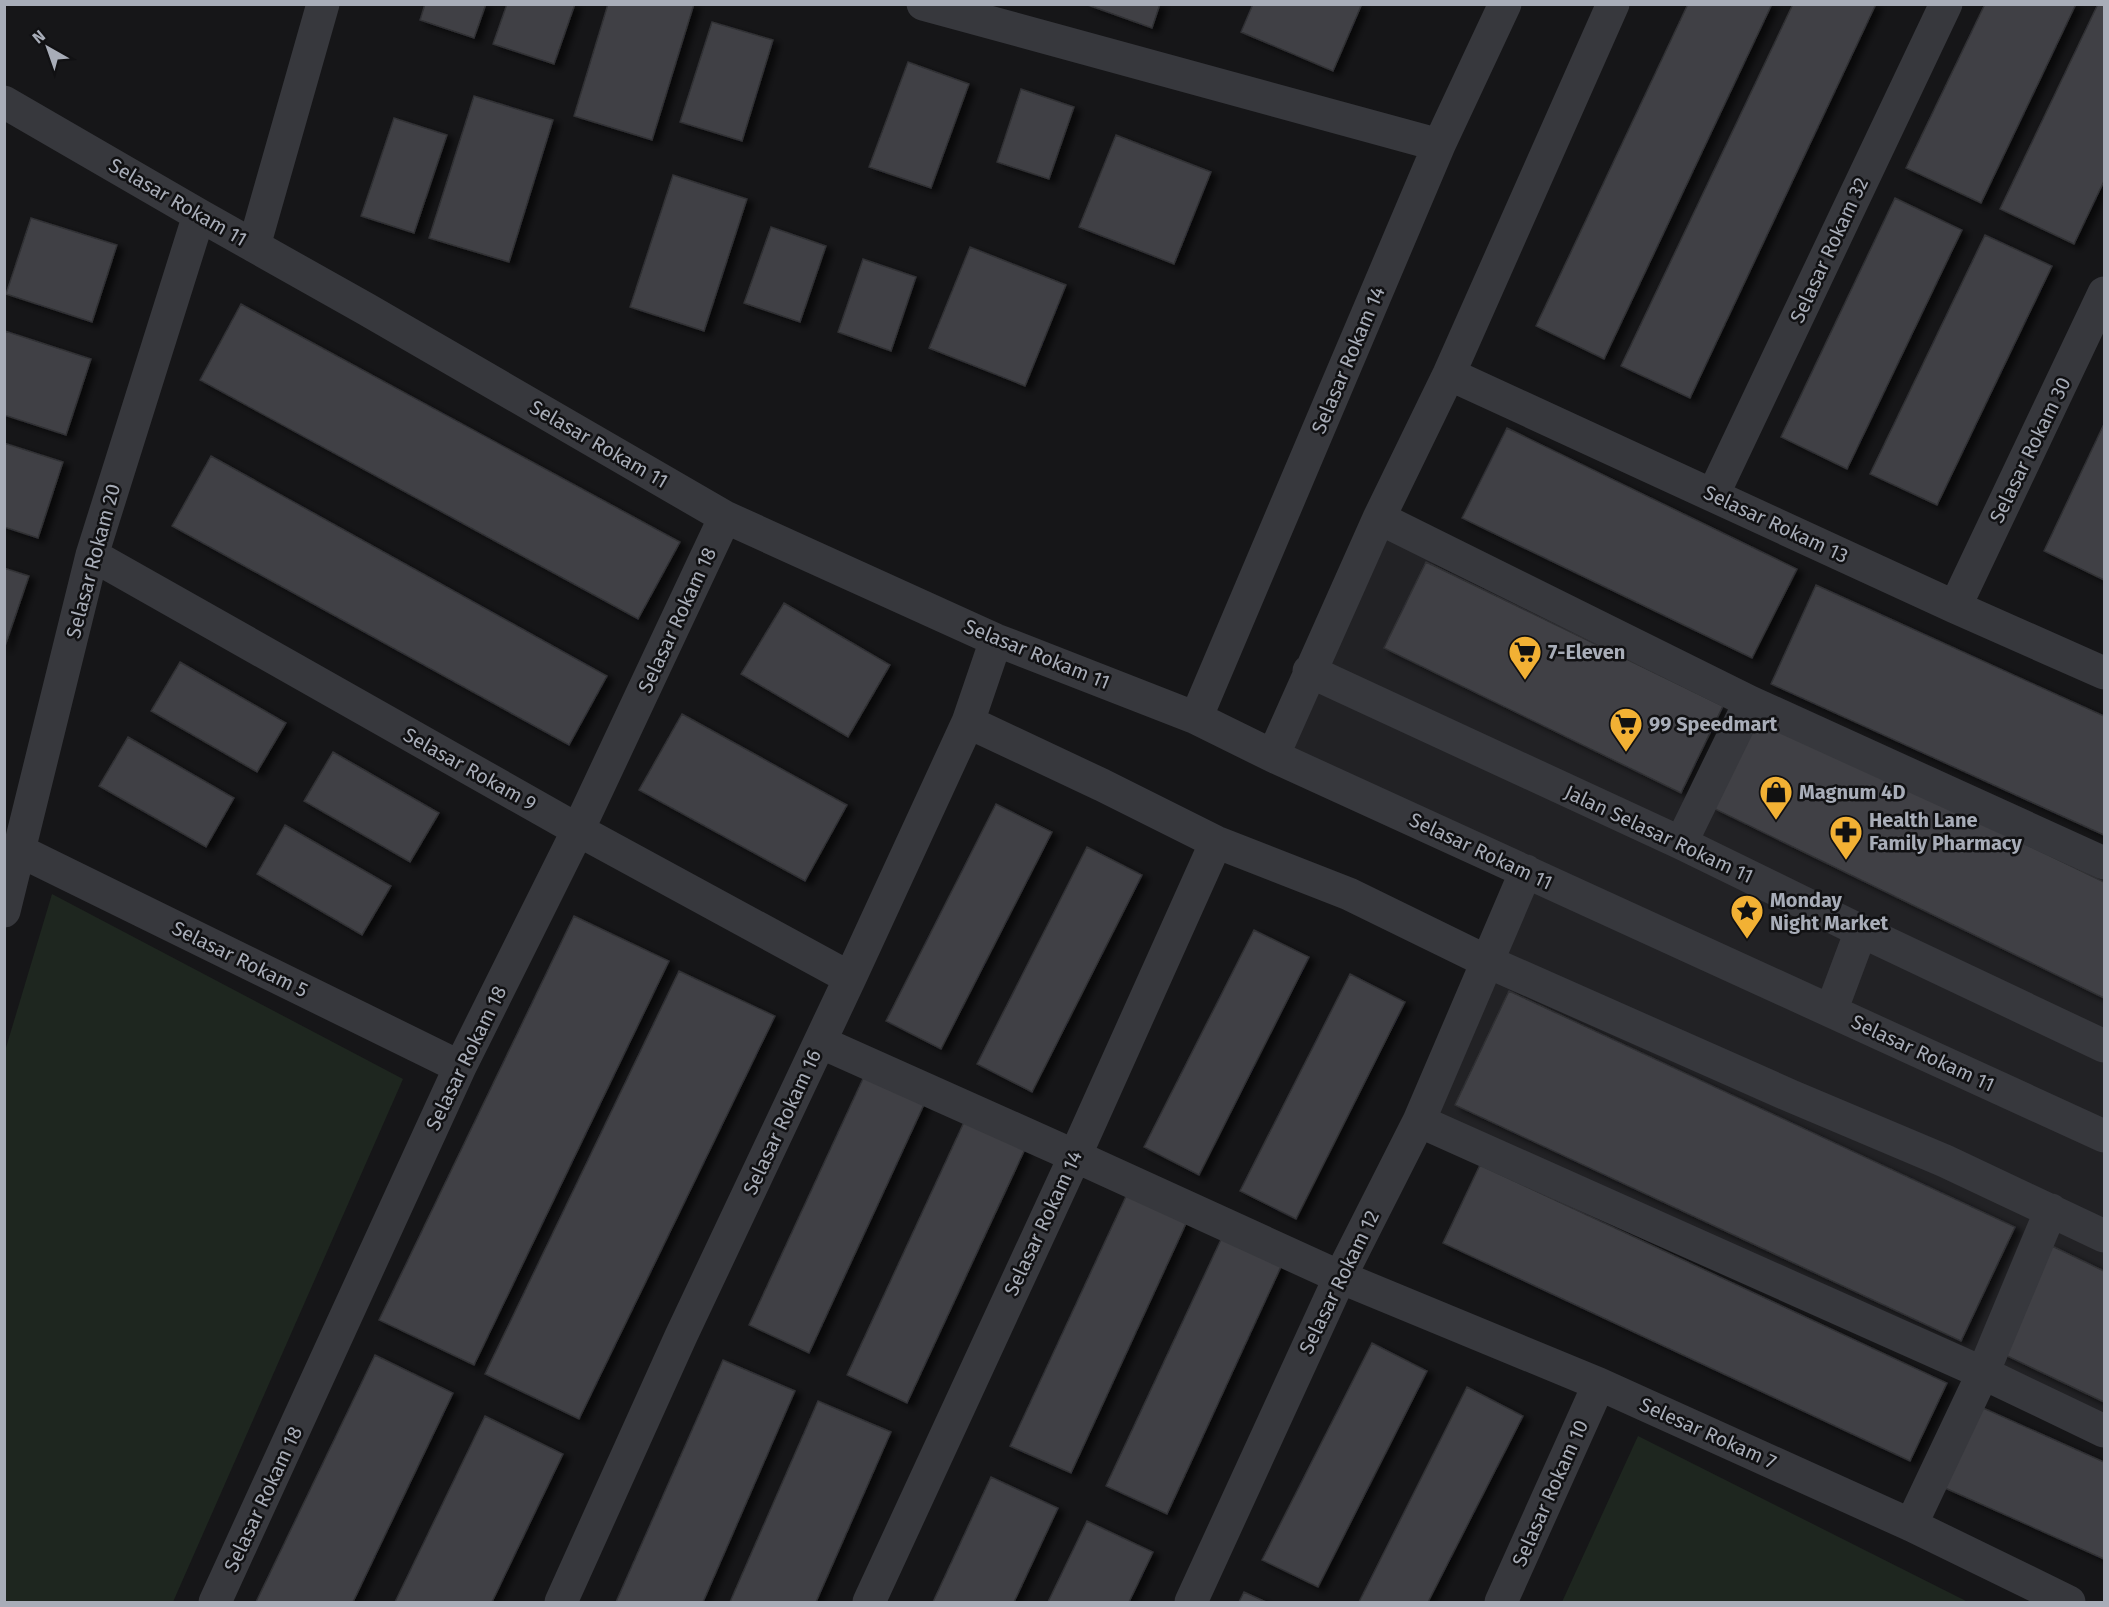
<svg xmlns="http://www.w3.org/2000/svg" width="2109" height="1607" font-family="'Fira Sans',sans-serif">
  <defs>
    <filter id="shadow"><feDropShadow dx="6" dy="4" stdDeviation="3" flood-color="#0009"/></filter>
  </defs>
  <rect width="100%" height="100%" fill="#161618"/>
  <path fill="#222225" d="M1393 528 2104 859V1430L1417 1118 1526 872 1268 754Z"/>
  <path fill="#1e261f" d="M52 894 403 1079 173 1602H5V1051Z
    M1638 1436 1968 1602H1562Z"/>
  <path fill="#404145" stroke="#303034" stroke-width="1.5" filter="url(#shadow)" d="M425 4H486L474 38 420 20Z
    M507 4H575L554 64 493 44Z
    M608 4H694L652 140 574 116Z
    M1085 4H1160L1152 28Z
    M1253 4H1357L1361 6 1333 71 1241 32Z
    M1688 4H1772L1604 359 1536 326Z
    M1793 4H1876L1690 398 1621 366Z
    M1985 4H2076L1981 203 1906 168Z
    M2098 4H2104V181L2074 244 2000 209Z
    M712 22 773 40 742 141 680 122Z
    M908 62 969 84 931 188 869 167Z
    M1021 89 1074 107 1049 179 997 162Z
    M474 96 553 120 509 262 429 238Z
    M394 118 447 135 414 233 361 216Z
    M1116 135 1211 172 1174 264 1079 227Z
    M673 175 747 199 704 331 630 307Z
    M1895 198 1962 230 1847 469 1781 437Z
    M31 218 117 245 92 322 6 294Z
    M771 227 826 246 800 322 744 303Z
    M1985 235 2052 266 1937 505 1870 474Z
    M970 247 1066 285 1025 386 929 348Z
    M863 259 916 277 891 351 838 332Z
    M241 304 680 542 638 619 200 380Z
    M5 331 91 359 66 435 4 415Z
    M2104 424V580L2044 551Z
    M1507 428 1797 569 1752 658 1462 518Z
    M4 443 63 462 38 538 4 527Z
    M211 456 607 676 569 745 172 526Z
    M1426 562 1723 706 1681 793 1384 648Z
    M4 568 29 576 4 649Z
    M1816 585 2104 716V835L1771 684Z
    M784 603 890 665 848 737 741 674Z
    M180 662 286 723 257 772 151 711Z
    M682 714 847 805 805 881 639 790Z
    M1759 715 2104 882V998L1713 808Z
    M128 737 234 798 206 847 99 786Z
    M333 752 439 813 410 862 304 801Z
    M996 804 1052 832 941 1049 886 1021Z
    M285 825 391 886 362 935 257 874Z
    M1087 847 1142 875 1032 1092 977 1064Z
    M574 916 669 961 474 1365 379 1320Z
    M1254 930 1309 957 1199 1175 1144 1147Z
    M679 971 775 1016 579 1419 485 1374Z
    M1350 974 1405 1002 1296 1219 1240 1191Z
    M1509 991 2015 1227 1961 1341 1455 1105Z
    M867 1070 927 1098 809 1353 749 1325Z
    M965 1120 1026 1147 907 1403 847 1375Z
    M1480 1165 1947 1383 1910 1461 1443 1243Z
    M1129 1190 1189 1217 1071 1473 1010 1446Z
    M1225 1231 1285 1258 1167 1514 1106 1486Z
    M2052 1246 2104 1271V1402L2001 1353Z
    M1372 1343 1427 1371 1318 1587 1262 1560Z
    M375 1355 453 1393 353 1602H256Z
    M723 1360 795 1391 703 1602H616Z
    M1467 1387 1523 1416 1428 1602H1359Z
    M818 1401 891 1432 816 1602H730Z
    M1981 1407 2104 1462V1559L1945 1488Z
    M485 1416 563 1454 492 1602H395Z
    M991 1477 1058 1508 1014 1602H933Z
    M1087 1521 1153 1552 1129 1602H1048Z
    M1244 1592 1266 1602H1239Z"/>
  <g fill="none" stroke-linecap="round" stroke-linejoin="round">
    <path stroke="#37383d" stroke-width="33" d="M923 4 1439 145
      M4 102 199 215 366 309 725 517 996 640 1196 718 1273 756 2104 1136
      M254 246 323 4
      M1449 374 1955 607 2104 673
      M1713 495 1946 4
      M1379 518 1750 702 2104 863
      M92 555 578 830 850 978
      M1955 607 2104 293
      M1309 671 1681 843 1861 931 2104 1046
      M1196 718 1439 145 1505 4
      M968 722 1102 785 1216 842 1349 894 1486 961 1791 1096 1945 1161 2104 1236
      M1273 756 1379 518 1449 374 1613 4
      M1681 843 1750 702
      M20 851 460 1067
      M4 911 92 555 199 215
      M1831 1011 1861 931
      M820 1042 1075 1156 1340 1277 1599 1384 1911 1525 2069 1602
      M1419 1121 1983 1373 2104 1431
      M1911 1525 1983 1373 2051 1210
      M215 1602 460 1067 578 830 725 517
      M561 1602 681 1336 850 978 968 722 996 640
      M869 1602 1075 1156 1216 842
      M1191 1602 1340 1277 1419 1121 1526 871
      M1501 1602 1599 1384"/>
  </g>
  <defs>
    <g id="supermarket-pin" transform="scale(1.725)"><path d="M0 17L-7.5 6A9.5 9.5 0 1 1 7.5 6Z" fill="#f2b134" stroke="#111113"/><path d="M-6-5.5h2.5l.6 2H6L4.5 2H-2.5L-4.4-4H-6ZM-1.5 3.2a1.3 1.3 0 1 0 .1 0ZM3 3.2a1.3 1.3 0 1 0 .1 0Z" fill="#111"/></g>
    <g id="shop-pin" transform="scale(1.725)"><path d="M0 17L-7.5 6A9.5 9.5 0 1 1 7.5 6Z" fill="#f2b134" stroke="#111113"/><path d="M-5-2.5h2.3a2.7 3.5 0 0 1 5.4 0H5L5.5 6h-11ZM-1.5-2.5h3a1.5 2.3 0 0 0-3 0Z" fill="#111"/></g>
    <g id="pharmacy-pin" transform="scale(1.725)"><path d="M0 17L-7.5 6A9.5 9.5 0 1 1 7.5 6Z" fill="#f2b134" stroke="#111113"/><path d="M-2-6h4v4h4v4h-4v4h-4v-4h-4v-4h4Z" fill="#111"/></g>
    <g id="sight-pin" transform="scale(1.725)"><path d="M0 17L-7.5 6A9.5 9.5 0 1 1 7.5 6Z" fill="#f2b134" stroke="#111113"/><path d="M0-6L1.8-2.2L6-1.7L2.9 1.2L3.7 5.4L0 3.3L-3.7 5.4L-2.9 1.2L-6-1.7L-1.8-2.2Z" fill="#111"/></g>
  </defs>
  <g fill-rule="evenodd">
    <use href="#supermarket-pin" x="1525" y="652"/>
    <use href="#supermarket-pin" x="1626" y="724"/>
    <use href="#shop-pin" x="1776" y="792"/>
    <use href="#pharmacy-pin" x="1846" y="832"/>
    <use href="#sight-pin" x="1747" y="911"/>
  </g>
  <g text-anchor="middle" stroke-width="5" stroke-linejoin="round" paint-order="stroke">
    <g font-size="20" fill="#a8adb8" stroke="#111113">
      <text transform="translate(178 202) rotate(30)" y="7">Selasar Rokam 11</text>
      <text transform="translate(1829 250) rotate(-65)" y="7">Selasar Rokam 32</text>
      <text transform="translate(1348 360) rotate(-67)" y="7">Selasar Rokam 14</text>
      <text transform="translate(599 444) rotate(30)" y="7">Selasar Rokam 11</text>
      <text transform="translate(2030 450) rotate(-64)" y="7">Selasar Rokam 30</text>
      <text transform="translate(1776 524) rotate(25)" y="7">Selasar Rokam 13</text>
      <text transform="translate(93 561) rotate(-75)" y="7">Selasar Rokam 20</text>
      <text transform="translate(677 620) rotate(-65)" y="7">Selasar Rokam 18</text>
      <text transform="translate(1037 654) rotate(22)" y="7">Selasar Rokam 11</text>
      <text transform="translate(470 769) rotate(29)" y="7">Selasar Rokam 9</text>
      <text transform="translate(1659 834) rotate(25)" y="7">Jalan Selasar Rokam 11</text>
      <text transform="translate(1481 851) rotate(25)" y="7">Selasar Rokam 11</text>
      <text transform="translate(240 959) rotate(26)" y="7">Selasar Rokam 5</text>
      <text transform="translate(1923 1053) rotate(25)" y="7">Selasar Rokam 11</text>
      <text transform="translate(466 1058) rotate(-64)" y="7">Selasar Rokam 18</text>
      <text transform="translate(782 1122) rotate(-65)" y="7">Selasar Rokam 16</text>
      <text transform="translate(1043 1223) rotate(-65)" y="7">Selasar Rokam 14</text>
      <text transform="translate(1339 1282) rotate(-64)" y="7">Selasar Rokam 12</text>
      <text transform="translate(1708 1433) rotate(24)" y="7">Selesar Rokam 7</text>
      <text transform="translate(1550 1493) rotate(-66)" y="7">Selasar Rokam 10</text>
      <text transform="translate(263 1499) rotate(-65)" y="7">Selasar Rokam 18</text>
    </g>
    <g font-size="20" font-weight="bold" fill="#a8adb8" stroke="#111113" text-anchor="start">
      <text x="1548" y="659">7-Eleven</text>
      <text x="1649" y="731">99 Speedmart</text>
      <text x="1799" y="799">Magnum 4D</text>
      <text x="1869" y="827">Health Lane<tspan x="1869" dy="23">Family Pharmacy</tspan></text>
      <text x="1770" y="907">Monday<tspan x="1770" dy="23">Night Market</tspan></text>
    </g>
  </g>
  <rect width="2109" height="1607" fill="none" stroke="#a8adb8" stroke-width="12"/>
  <g transform="translate(48 48) rotate(320)" stroke="#111113" stroke-width="4.5" paint-order="stroke">
  <path d="M0-4.5L10 22L0 15L-10 22Z" fill="#a8adb8"/>
  <text y="-9" font-size="16" font-weight="bold" text-anchor="middle" fill="#a8adb8">N</text>
  </g>
</svg>
